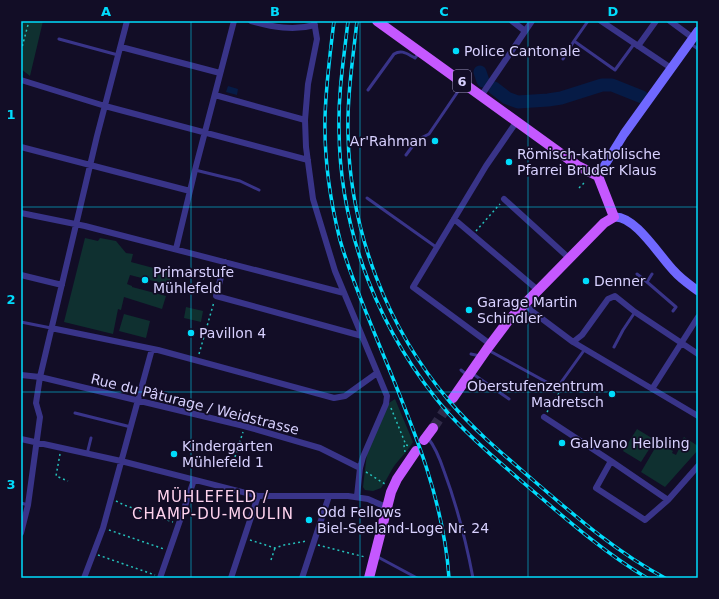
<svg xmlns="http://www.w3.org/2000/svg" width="719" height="599" font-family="'DejaVu Sans',sans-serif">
  <rect width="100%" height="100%" fill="#120d26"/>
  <path fill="#0f3030" d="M21 21H43L30 76 21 69Z
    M85 238 98 241 100 238 116 241 126 253 133 254 131 262 172 273 169 285 130 275 127 284 132 286V287L166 296 162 309 124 297 121 310 118 309 113 334 64 322Z
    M186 307 203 311 201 322 184 318Z
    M124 314 150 321 146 338 119 331Z
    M395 399 413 442C409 449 404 454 399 460 391 468 388 479 381 488L373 491 365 490 363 487 367 453 389 403Z
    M637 429 655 440 641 462 623 451Z
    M684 437 698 446V450L665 487 641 472 658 443 673 451 672 453 676 455 680 447 678 445Z"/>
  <path fill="#061b46" d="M228 86 238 89 237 95 226 92Z"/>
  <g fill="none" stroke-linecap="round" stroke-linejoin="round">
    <path stroke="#061b46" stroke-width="13" d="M480 72 483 81
      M494 88 507 98 518 102 548 100 561 98 602 85H612L642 97"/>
    <path stroke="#302a47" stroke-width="10" stroke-dasharray="10 5" stroke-linecap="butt" d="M433 428 453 398"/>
    <path stroke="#25c0bb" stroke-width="1.5" stroke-dasharray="2 3" stroke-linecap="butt" d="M21 51 29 21
      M595 151 600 155
      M579 188 585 182
      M476 231 500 204
      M199 354 214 302
      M391 408 406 445 410 446
      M547 412 559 393
      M405 452 404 446 406 445
      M60 454 56 476 68 481
      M235 457 243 432
      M366 472 385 484
      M116 501 124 505 173 522
      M109 530 164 549
      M250 540 275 548 284 545 307 541
      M318 545 365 557
      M98 555 155 575
      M271 560 275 548"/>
    <path stroke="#393489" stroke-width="3" d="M588 21 574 41 615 70 634 44
      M59 39 118 55
      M691 44 698 49
      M563 59 574 41
      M368 90 394 54C402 49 407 54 415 58L419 53
      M406 155 417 140 429 134 431 131 463 84
      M195 170 240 181 259 190
      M367 198 436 247
      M637 274 647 282
      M652 274 647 282 676 307 673 311
      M21 322 51 328
      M614 347 623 330 635 312
      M488 350 561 390
      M471 354 480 356
      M461 370 467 375
      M473 374 509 399
      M557 388 585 349
      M75 413 131 427
      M428 438C436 448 440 459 444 471 457 506 466 541 473 578
      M87 454 91 438
      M21 503 28 505
      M376 556 417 578"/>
    <path stroke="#393489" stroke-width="6" d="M251 21C273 27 293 31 315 25
      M314 21 317 39 308 84 305 120 306 147 313 199 335 271 387 396 386 404 363 457 360 468 357 496
      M512 21 525 31
      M601 21 671 68
      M670 21 693 38
      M638 46 656 21
      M121 47 220 73
      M21 80 105 106 308 160
      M215 95 305 120
      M481 96 532 21
      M21 147 190 191
      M504 199 570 259
      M21 213 85 226 344 293
      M454 219 539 291
      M176 249 195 170 234 21
      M225 262 216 296 362 336
      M21 275 62 285
      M525 304 533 312 573 342 698 416
      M51 328 158 350 334 398 345 396 377 373
      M573 342 582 335 608 299 615 296 635 312 698 354
      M490 344 413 287 486 166 517 121
      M21 375 40 377 244 426 320 448 360 468
      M652 389 698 317
      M544 417 611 461 596 488 645 520 668 500 698 466
      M21 439 121 461 258 496H348L368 499 386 507
      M611 461 668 500
      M21 533 28 505 40 417 36 403 40 377 97 136 127 21
      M84 578 103 528 152 349
      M160 578 194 480
      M231 578 258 496
      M302 578 329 496"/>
    <path stroke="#7068ff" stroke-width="9" d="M598 176 624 134 698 31
      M614 217C635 215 660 257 674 271 681 279 690 285 698 291"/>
    <path stroke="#c558ff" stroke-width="10" d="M377 21 556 150 578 166 598 176 614 217 604 223 508 321 487 349 453 398
      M424 440 433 428
      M369 578 391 492 397 479 416 451"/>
    <g stroke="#00dcfc" stroke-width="3.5">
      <path id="rail" d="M334 21C330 53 326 85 325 117 324 159 330 200 340 240 348 268 359 295 370 322 403 405 443 488 449 578
        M348 21C344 57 338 93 339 130 340 234 380 334 448 413 472 439 499 462 526 485 565 518 603 552 647 578
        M357 21C353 58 347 96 348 134 350 232 387 328 450 402 475 431 504 455 533 480 575 516 616 552 665 578"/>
    </g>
    <use href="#rail" stroke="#120d26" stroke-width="2" stroke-dasharray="6" stroke-linecap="butt"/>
  </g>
  <path fill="none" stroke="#00dcfc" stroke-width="1" stroke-opacity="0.55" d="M191 21V578M360 21V578M528 21V578M21 207H698M21 392H698"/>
  <g fill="#00dcfc" stroke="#120d26" stroke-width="1.5">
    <circle cx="456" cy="51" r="4"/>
    <circle cx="435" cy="141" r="4"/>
    <circle cx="509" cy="162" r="4"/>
    <circle cx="145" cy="280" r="4"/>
    <circle cx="586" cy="281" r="4"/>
    <circle cx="469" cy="310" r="4"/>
    <circle cx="191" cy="333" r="4"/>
    <circle cx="612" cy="394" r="4"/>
    <circle cx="562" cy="443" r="4"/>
    <circle cx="174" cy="454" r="4"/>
    <circle cx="309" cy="520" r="4"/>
  </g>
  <g text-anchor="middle" stroke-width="3.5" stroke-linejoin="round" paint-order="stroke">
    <rect fill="#120d26" stroke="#9d96be" stroke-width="1" x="453" y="70" width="18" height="22" rx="3"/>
    <g font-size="13" font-weight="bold" fill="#d8d1ff">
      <text x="462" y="86">6</text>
    </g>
    <g font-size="14" fill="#d8d1ff" stroke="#120d26" text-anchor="start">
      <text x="464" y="56">Police Cantonale</text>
      <text x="427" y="146" text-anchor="end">Ar'Rahman</text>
      <text x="517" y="159">Römisch-katholische<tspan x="517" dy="16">Pfarrei Bruder Klaus</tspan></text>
      <text x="153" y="277">Primarstufe<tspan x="153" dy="16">Mühlefeld</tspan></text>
      <text x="594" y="286">Denner</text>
      <text x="477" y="307">Garage Martin<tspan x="477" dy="16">Schindler</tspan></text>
      <text x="199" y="338">Pavillon 4</text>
      <text x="604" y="391" text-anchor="end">Oberstufenzentrum<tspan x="604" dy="16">Madretsch</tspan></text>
      <text x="570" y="448">Galvano Helbling</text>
      <text x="182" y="451">Kindergarten<tspan x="182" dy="16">Mühlefeld 1</tspan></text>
      <text x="317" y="517">Odd Fellows<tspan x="317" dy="16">Biel-Seeland-Loge Nr. 24</tspan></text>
    </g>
    <g font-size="14" fill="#d8d1ff" stroke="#120d26">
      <text transform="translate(195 404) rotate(14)" y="5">Rue du Pâturage / Weidstrasse</text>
    </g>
    <g font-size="15" letter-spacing="1" fill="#ffd3ee" stroke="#120d26">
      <text x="213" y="502">MÜHLEFELD /<tspan x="213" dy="17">CHAMP-DU-MOULIN</tspan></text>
    </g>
  </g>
  <rect width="719" height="599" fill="none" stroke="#120d26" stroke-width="44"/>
  <rect x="22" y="22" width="675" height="555" fill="none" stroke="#00dcfc" stroke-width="1.5"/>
  <g font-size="13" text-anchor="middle" font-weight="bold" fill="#00dcfc">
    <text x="106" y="16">A</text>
    <text x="275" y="16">B</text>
    <text x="444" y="16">C</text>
    <text x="613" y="16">D</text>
    <text x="11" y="119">1</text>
    <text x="11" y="304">2</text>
    <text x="11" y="489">3</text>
  </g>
</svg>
